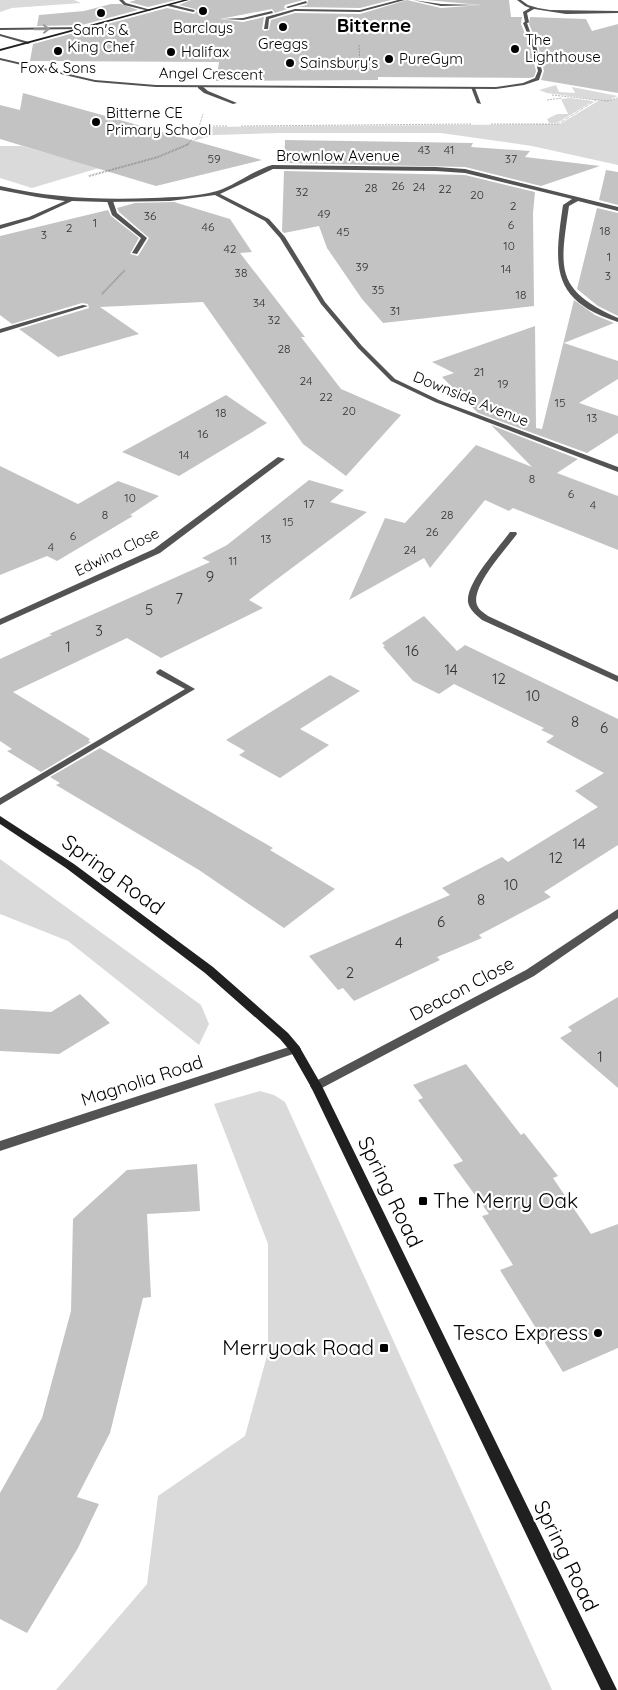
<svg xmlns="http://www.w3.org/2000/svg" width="618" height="1690" font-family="Quicksand,sans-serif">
  <rect width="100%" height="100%" fill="#fff"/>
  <path fill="#dadada" d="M0 0H74L81 3 12 8 0 12Z
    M556 85 559 92 575 93 572 87 618 96 606 101 547 93 539 90Z
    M570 98 593 101 557 123H549L547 119 557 114H568L561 99Z
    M618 99V165L532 146 441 133H281L214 135 192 141 208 127 560 124 598 101Z
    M0 146H22L99 168 32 188 0 178Z
    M0 859 201 1005 209 1024 199 1045 68 941 0 914Z
    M260 1091 274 1095 285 1102 552 1690H56L147 1584 158 1496 245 1436 268 1352V1244L214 1104Z"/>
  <path fill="#c3c3c3" d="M136 0H176L148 7 129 2Z
    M191 0H303L285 5 284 8 287 9 275 13 272 9 220 19 243 22 264 17 262 29 264 31 269 30 271 20 295 13 360 14 407 0 441 8 481 5 426 0H509L511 17H522L521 24 530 46 536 71 534 77 529 78 378 77V80L216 81 219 62 30 61 33 44 167 8 194 14 197 11 195 9 179 5Z
    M308 0H391L360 8 298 7 307 5Z
    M111 4H121L138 10 82 25 37 26 39 15 84 11Z
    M530 17 586 19 592 31 618 24V93L541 80 544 71 538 45 529 24Z
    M23 93 102 115 262 160 156 186 0 139V105L20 110Z
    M285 140 473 143 471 147 530 151 525 157 600 166 541 186 465 167 284 163Z
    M606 170 618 172V205L599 200Z
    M284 171 465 175 535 192 533 213 534 306 383 323 362 299 327 248 319 226 284 233 282 231Z
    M174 202 230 219 252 252 240 253 305 337H301L341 389 401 415 346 476 303 444 203 302 100 307 139 334 58 357 19 329 89 308 88 304 82 303 12 324 0 315V236L108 210 111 216 139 238 130 254 138 256 149 238 119 212 117 208 135 203Z
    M597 208 618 213V316L598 306 577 289Z
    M574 300 595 315 614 323 564 343 618 361V379L579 403 618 416V433L587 453 478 413 442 377 454 373 432 362 535 326 536 428 542 429Z
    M226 395 267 423 179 476 122 452Z
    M491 425 578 459 557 473 618 496V550L513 508 509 511 485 500 430 568 424 558 349 600 385 518 405 523 476 445 532 467Z
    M0 466 78 504 118 481 159 496 130 515 133 516 57 561 47 556 0 575Z
    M309 480 344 490 330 502 367 512 249 600 263 608 161 658 127 638 13 692 90 739 88 741 91 742 41 772 7 751 12 749 0 741V659L52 635 49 634 210 562 202 558 227 545Z
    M424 616 457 651 465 645 618 719V845L544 892 551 897 479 935 482 938 437 957 440 960 354 1001 343 988 338 990 309 956 450 895 442 888 502 857 508 862 598 807 575 791 604 773 546 742 554 736 541 730 544 728 454 684 439 694 413 681 383 647 385 646 382 643Z
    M330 675 360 691 300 729 329 745 280 778 239 755 245 751 226 740Z
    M100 748 273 848 270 850 335 889 284 928 199 870 56 785 60 783 50 777Z
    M80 994 110 1023 59 1054 0 1051V1009L51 1012Z
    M618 997V1088L560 1038 572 1031 568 1027Z
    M466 1064 521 1135 524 1133 558 1176 553 1178 591 1234 618 1224V1348L563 1372 500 1270 513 1265 482 1216 489 1214 453 1165 463 1161 418 1100 423 1098 413 1085Z
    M197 1164 200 1211 147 1214 151 1297 143 1298 110 1433 77 1497 99 1504 78 1548 27 1633 0 1619V1493L42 1418 71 1311 73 1219 127 1170Z"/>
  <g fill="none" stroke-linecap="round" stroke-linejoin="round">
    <path stroke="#757575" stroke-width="1" stroke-dasharray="0.5 1" stroke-linecap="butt" d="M359 45 360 66
      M552 95 607 101 618 98
      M547 100 562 98
      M491 124H558L596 100
      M201 126H227
      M241 126 472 124
      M187 145 197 133 203 114"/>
    <path stroke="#757575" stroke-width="2" stroke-dasharray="0.5 1" stroke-linecap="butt" d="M89 176 158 157 189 144
      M102 294 125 270"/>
    <path fill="#535353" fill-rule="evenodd" d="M119 0H123L126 3 151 10 149 11 124 5Z
      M398 0H405L360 12 295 11 269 19 268 29H264L266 17 295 9 360 10Z
      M413 0 441 4 479 5 441 6Z
      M306 1 307 3 288 8 286 7Z
      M169 4 194 10 195 11 193 12 168 6Z
      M272 11 273 13 243 20 222 19 243 18Z
      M526 21 529 22 527 23 535 46 532 45 523 23Z
      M198 86H202L208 91 237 103 233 104 204 93 198 88Z
      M471 87 475 88 481 104 477 103Z
      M110 199 113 201 117 213 147 238 137 254 132 253 141 238 112 215 107 201Z
      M160 669 195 689 0 805V798L185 689 157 674 156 672Z"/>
    <path fill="#535353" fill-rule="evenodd" d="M517 0H521L528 5 538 8 550 10 618 11V13L566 14 534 9 527 13 529 22 527 23 525 22 523 12 530 8 525 6Z
      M84 27 83 29 0 30V28Z
      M0 34 29 42 30 43 28 44 0 36Z
      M534 44 536 45 542 71 539 80 524 85 496 89 156 87 95 82 0 60V58L95 80 156 85 496 87 523 83 535 78 538 71 532 45Z
      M272 165 436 167 465 169 618 207V211L578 201 569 206C560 268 554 290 618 318V322C550 300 554 266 563 205L572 199 465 173 436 171 273 169 220 194 269 219 285 237 325 302 362 346 395 379 439 400 618 467V472L435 402 391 381 358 348 321 304 280 238 265 221 215 195 170 201 106 202 72 201 33 219 0 229V225L29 217 65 201 37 197 0 190V186C51 198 100 200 152 198 173 197 196 197 217 191 236 185 252 171 272 165Z
      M83 305 88 306 0 333V329Z
      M278 457 285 459 160 553 0 625V619L154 549Z
      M510 532H516L517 534C507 548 470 587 477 605 479 610 484 613 488 616L618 676V682L482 620C476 615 469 609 468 602 466 582 499 548 510 532Z
      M618 909V918L534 976 320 1089 316 1091 312 1089 310 1086 312 1083 526 970Z
      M295 1045 299 1046 301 1049 299 1052 0 1151V1141Z"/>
    <path fill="#202020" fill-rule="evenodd" d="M183 0H189L0 51V49Z
      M0 816 74 864 213 967 288 1033 299 1046 322 1086 617 1690H601L311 1087 291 1052 280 1039 205 973 66 868 0 824Z"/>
  </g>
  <defs><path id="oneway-shaft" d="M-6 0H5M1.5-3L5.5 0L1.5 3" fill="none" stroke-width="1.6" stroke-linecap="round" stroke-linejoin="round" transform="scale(1.25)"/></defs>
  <use stroke="#989898" href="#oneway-shaft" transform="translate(42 29) rotate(-1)"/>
  <g fill="#000" stroke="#fff" stroke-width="2">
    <circle cx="203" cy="11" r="5"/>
    <circle cx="101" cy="13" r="5"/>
    <circle cx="283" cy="27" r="5"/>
    <circle cx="515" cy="49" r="5"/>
    <circle cx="58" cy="51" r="5"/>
    <circle cx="171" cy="52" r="5"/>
    <circle cx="389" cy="59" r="5"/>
    <circle cx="290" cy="63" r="5"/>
    <circle cx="96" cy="122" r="5"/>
    <rect x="418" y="1196" width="10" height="10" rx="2.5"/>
    <circle cx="598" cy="1333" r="5"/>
    <rect x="379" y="1343" width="10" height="10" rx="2.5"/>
  </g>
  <g text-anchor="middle" stroke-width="4.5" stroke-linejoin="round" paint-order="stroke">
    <g font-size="12" fill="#313131">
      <text x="424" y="154">43</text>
      <text x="449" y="154">41</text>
      <text x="214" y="163">59</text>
      <text x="511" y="163">37</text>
      <text x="398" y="190">26</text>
      <text x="419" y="191">24</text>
      <text x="371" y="192">28</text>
      <text x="445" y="193">22</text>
      <text x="302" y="196">32</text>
      <text x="477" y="199">20</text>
      <text x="513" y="210">2</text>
      <text x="324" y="218">49</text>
      <text x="150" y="220">36</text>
      <text x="95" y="227">1</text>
      <text x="511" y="229">6</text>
      <text x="208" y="231">46</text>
      <text x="69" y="232">2</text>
      <text x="605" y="235">18</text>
      <text x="343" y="236">45</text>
      <text x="44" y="239">3</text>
      <text x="509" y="250">10</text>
      <text x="230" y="253">42</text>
      <text x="609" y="261">1</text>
      <text x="362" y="271">39</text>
      <text x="506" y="273">14</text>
      <text x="241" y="277">38</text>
      <text x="608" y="280">3</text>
      <text x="378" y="294">35</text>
      <text x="521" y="299">18</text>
      <text x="259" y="307">34</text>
      <text x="395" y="315">31</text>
      <text x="274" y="324">32</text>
      <text x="284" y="353">28</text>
      <text x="479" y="376">21</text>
      <text x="306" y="385">24</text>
      <text x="503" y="388">19</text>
      <text x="326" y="401">22</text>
      <text x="560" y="407">15</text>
      <text x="349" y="415">20</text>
      <text x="221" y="417">18</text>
      <text x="592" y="422">13</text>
      <text x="203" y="438">16</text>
      <text x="184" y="459">14</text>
      <text x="532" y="483">8</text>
      <text x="571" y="498">6</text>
      <text x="130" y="502">10</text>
      <text x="309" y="508">17</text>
      <text x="593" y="509">4</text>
      <text x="105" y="519">8</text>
      <text x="447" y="519">28</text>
      <text x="288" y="526">15</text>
      <text x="432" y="536">26</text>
      <text x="73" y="540">6</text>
      <text x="266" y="543">13</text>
      <text x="51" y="551">4</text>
      <text x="410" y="554">24</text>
      <text x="233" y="565">11</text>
    </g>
    <g font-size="15" fill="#000" stroke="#fff" text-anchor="start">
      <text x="203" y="33" text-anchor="middle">Barclays</text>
      <text x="101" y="35" text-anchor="middle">Sam's &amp;<tspan x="101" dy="17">King Chef</tspan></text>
      <text x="525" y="45">The<tspan x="525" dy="17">Lighthouse</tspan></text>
      <text x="283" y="49" text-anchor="middle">Greggs</text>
      <text x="181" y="57">Halifax</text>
      <text x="399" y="64">PureGym</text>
      <text x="300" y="68">Sainsbury's</text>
      <text x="58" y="73" text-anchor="middle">Fox &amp; Sons</text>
      <text x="106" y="118">Bitterne CE<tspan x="106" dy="17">Primary School</tspan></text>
    </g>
    <g font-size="15" fill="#000" stroke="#fff">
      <text transform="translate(211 74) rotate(1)" y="5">Angel Crescent</text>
      <text x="338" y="161">Brownlow Avenue</text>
      <text transform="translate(471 399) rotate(22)" y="5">Downside Avenue</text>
      <text transform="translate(117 552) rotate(-26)" y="5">Edwina Close</text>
    </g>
    <g font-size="15" fill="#313131">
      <text x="210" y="582">9</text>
      <text x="179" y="604">7</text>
      <text x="149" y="615">5</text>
      <text x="99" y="636">3</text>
      <text x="68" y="652">1</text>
      <text x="412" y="656">16</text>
      <text x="451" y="675">14</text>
      <text x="499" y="684">12</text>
      <text x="533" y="701">10</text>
      <text x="575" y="727">8</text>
      <text x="604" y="733">6</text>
      <text x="579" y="849">14</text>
      <text x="556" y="863">12</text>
      <text x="511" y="890">10</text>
      <text x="481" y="905">8</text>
      <text x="441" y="927">6</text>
      <text x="399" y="948">4</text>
      <text x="350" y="978">2</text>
      <text x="600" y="1062">1</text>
    </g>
    <g font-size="18" fill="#000" stroke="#fff">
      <text transform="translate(462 989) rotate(-28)" y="6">Deacon Close</text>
      <text transform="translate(142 1081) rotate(-18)" y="6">Magnolia Road</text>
    </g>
    <g font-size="19" font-weight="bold" fill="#000" stroke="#fff">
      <text x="374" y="32">Bitterne</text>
    </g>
    <g font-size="21" fill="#000" stroke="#fff">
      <text transform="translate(113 875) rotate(36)" y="7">Spring Road</text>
      <text transform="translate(390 1192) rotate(64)" y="7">Spring Road</text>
      <text transform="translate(566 1556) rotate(64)" y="7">Spring Road</text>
    </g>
    <g font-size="21" fill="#000" stroke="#fff" text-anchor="end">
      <text x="433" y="1208" text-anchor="start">The Merry Oak</text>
      <text x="588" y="1340">Tesco Express</text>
      <text x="374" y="1355">Merryoak Road</text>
    </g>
  </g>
</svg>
